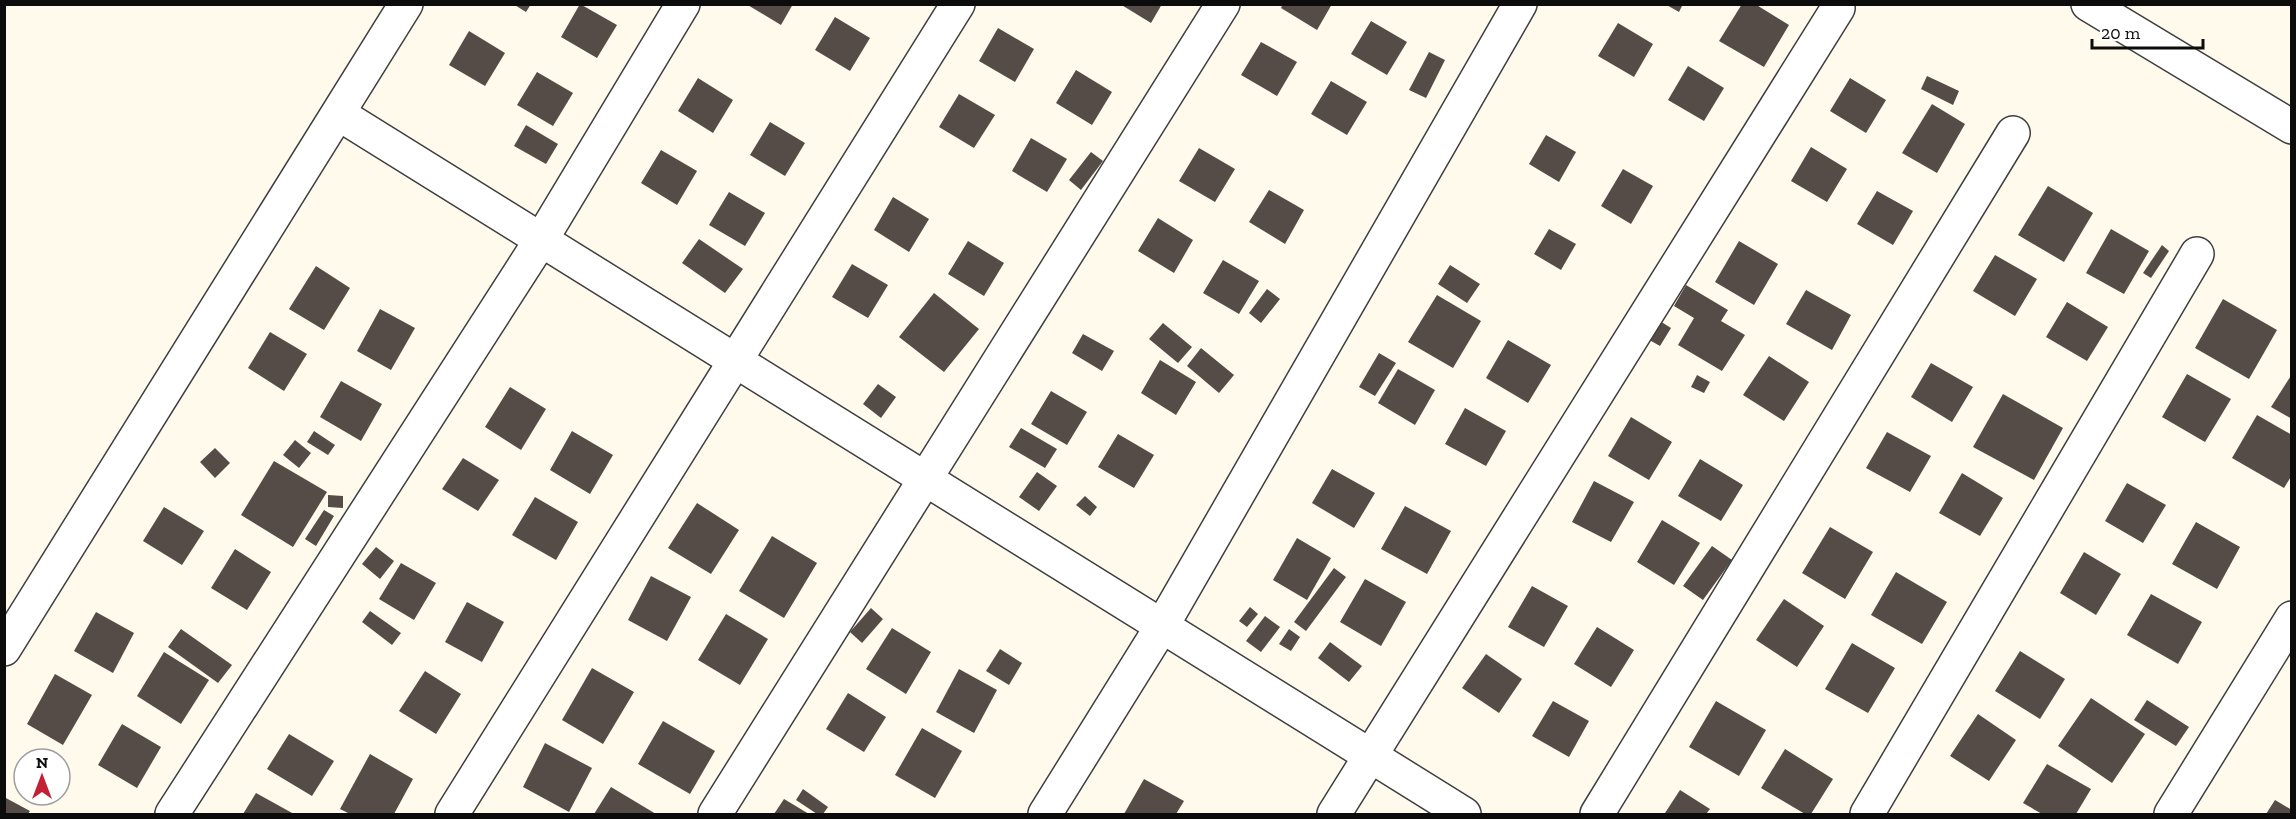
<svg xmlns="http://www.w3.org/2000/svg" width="2296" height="819" font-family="'Zilla Slab',serif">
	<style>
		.building { fill: #554c48 }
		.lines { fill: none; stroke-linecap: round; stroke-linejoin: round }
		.minor-casing { stroke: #3f3f3f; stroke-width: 36 }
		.tertiary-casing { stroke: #3f3f3f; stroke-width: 36 }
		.minor { stroke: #fff; stroke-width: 33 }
		.tertiary { stroke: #fff; stroke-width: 33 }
	</style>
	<rect width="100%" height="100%" fill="#fffaec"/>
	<g class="building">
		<polygon points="513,4 531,4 526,12"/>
		<polygon points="580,4 617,25 597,58 561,37"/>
		<polygon points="746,4 793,4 781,25"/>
		<polygon points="1120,4 1162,4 1151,23"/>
		<polygon points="1283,4 1332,4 1317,30 1281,8"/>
		<polygon points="1665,4 1683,4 1679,12"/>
		<polygon points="1742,4 1755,4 1789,25 1764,67 1719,41"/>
		<polygon points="835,17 870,38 850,71 815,50"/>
		<polygon points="1371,21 1407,42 1387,75 1351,54"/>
		<polygon points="1618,23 1653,44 1634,77 1598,56"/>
		<polygon points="998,28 1034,49 1015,82 979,61"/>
		<polygon points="469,31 505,53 485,86 449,65"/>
		<polygon points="1261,42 1297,62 1277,96 1241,75"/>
		<polygon points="1429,52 1445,60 1426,98 1409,90"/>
		<polygon points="1688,66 1724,88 1704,121 1668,100"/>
		<polygon points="1076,70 1112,92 1092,125 1056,103"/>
		<polygon points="537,72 573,93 553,126 517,105"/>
		<polygon points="1927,76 1959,91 1953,105 1921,89"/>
		<polygon points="698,78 733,100 713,133 678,111"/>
		<polygon points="1850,78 1886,100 1866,133 1830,111"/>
		<polygon points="1331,81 1367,102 1347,135 1311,114"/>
		<polygon points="959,94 995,115 974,148 939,127"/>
		<polygon points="1932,104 1965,124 1937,173 1902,153"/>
		<polygon points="770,122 805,143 785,176 750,155"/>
		<polygon points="526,125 558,144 546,164 514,146"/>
		<polygon points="1546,135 1576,152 1559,182 1529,164"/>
		<polygon points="1031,138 1067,159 1047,192 1012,171"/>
		<polygon points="1811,147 1847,169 1827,202 1791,181"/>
		<polygon points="1199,148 1235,169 1215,202 1179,181"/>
		<polygon points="661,150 697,171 677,205 641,183"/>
		<polygon points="1091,152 1103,161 1081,190 1069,180"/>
		<polygon points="1623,169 1653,186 1631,224 1601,206"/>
		<polygon points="2048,186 2093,213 2064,262 2018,235"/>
		<polygon points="1269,190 1304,210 1285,244 1249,222"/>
		<polygon points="1877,191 1913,211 1893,245 1857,224"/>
		<polygon points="729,192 765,213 745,246 709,225"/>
		<polygon points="893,197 929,219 909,252 874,230"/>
		<polygon points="1158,218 1193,240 1174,273 1138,251"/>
		<polygon points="1549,229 1576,244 1561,270 1534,254"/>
		<polygon points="2111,229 2149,251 2124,294 2086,273"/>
		<polygon points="699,239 743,269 725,293 682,263"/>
		<polygon points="968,241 1004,263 984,296 948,274"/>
		<polygon points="1739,241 1778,264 1754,305 1715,282"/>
		<polygon points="2162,245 2169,251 2151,278 2143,273"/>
		<polygon points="1995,255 2037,279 2015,316 1973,291"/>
		<polygon points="1223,260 1259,281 1239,314 1203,293"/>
		<polygon points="852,264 888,285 868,318 832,297"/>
		<polygon points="1450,265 1480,284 1467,303 1438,284"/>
		<polygon points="316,266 350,288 324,330 289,309"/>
		<polygon points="1686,285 1728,310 1721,321 1745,335 1722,371 1678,345 1694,318 1674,306"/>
		<polygon points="1267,289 1280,299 1261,323 1249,313"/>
		<polygon points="1806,290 1851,315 1832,350 1786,324"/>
		<polygon points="934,293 979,329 944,372 899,337"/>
		<polygon points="1437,295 1481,321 1453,368 1408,342"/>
		<polygon points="2223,299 2277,330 2249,379 2195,348"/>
		<polygon points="2067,302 2108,327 2087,361 2046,337"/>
		<polygon points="380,309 415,328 391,370 357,351"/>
		<polygon points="1655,318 1671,328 1660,346 1644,337"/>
		<polygon points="1163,323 1192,347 1178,363 1149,339"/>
		<polygon points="270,332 307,354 284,391 248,368"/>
		<polygon points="1083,334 1114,351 1102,371 1072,353"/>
		<polygon points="1508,340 1551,365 1528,403 1486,378"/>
		<polygon points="1201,348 1234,375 1219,393 1187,366"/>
		<polygon points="1379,353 1396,363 1375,396 1359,387"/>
		<polygon points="1769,356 1809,382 1784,421 1743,395"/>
		<polygon points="1160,360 1196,382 1176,415 1141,393"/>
		<polygon points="1931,363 1973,387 1952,422 1911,397"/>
		<polygon points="1398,369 1435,390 1415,425 1378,403"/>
		<polygon points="2187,374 2231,399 2205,442 2162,417"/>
		<polygon points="2292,374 2292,419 2271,407"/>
		<polygon points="1697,375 1710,382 1704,393 1691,387"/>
		<polygon points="341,381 382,404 361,441 320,417"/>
		<polygon points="878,384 896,397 881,418 863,404"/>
		<polygon points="510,387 546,409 521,450 485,427"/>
		<polygon points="1051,391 1087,412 1067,445 1031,424"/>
		<polygon points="2003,394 2063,428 2034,480 1973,447"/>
		<polygon points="1465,408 1506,431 1486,466 1445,444"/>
		<polygon points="2257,415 2292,435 2292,475 2284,488 2232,458"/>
		<polygon points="1631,417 1672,442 1649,480 1608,456"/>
		<polygon points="1021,428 1057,449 1045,468 1009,447"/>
		<polygon points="314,431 335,445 328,455 307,442"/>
		<polygon points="572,431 613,455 590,494 550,470"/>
		<polygon points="1887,432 1931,456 1910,492 1866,468"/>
		<polygon points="1118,434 1154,455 1134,488 1098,467"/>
		<polygon points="295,440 311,453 299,468 283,455"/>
		<polygon points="215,448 230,463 215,478 200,462"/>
		<polygon points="463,458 499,480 478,511 442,489"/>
		<polygon points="1700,459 1743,485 1721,521 1678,496"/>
		<polygon points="274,461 327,492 293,547 241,515"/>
		<polygon points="1332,469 1375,493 1354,528 1312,503"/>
		<polygon points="1037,472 1057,486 1039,511 1019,497"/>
		<polygon points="1962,473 2003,498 1980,536 1939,513"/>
		<polygon points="1594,481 1634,502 1611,542 1572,522"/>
		<polygon points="2127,483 2166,505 2143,543 2105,521"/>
		<polygon points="328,495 343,496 343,508 328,507"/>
		<polygon points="1085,496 1097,507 1090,516 1076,505"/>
		<polygon points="535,497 578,522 556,560 512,535"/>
		<polygon points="697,503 739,530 711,574 668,548"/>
		<polygon points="1405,506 1451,531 1427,574 1381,549"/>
		<polygon points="164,507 204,531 182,565 143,541"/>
		<polygon points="324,510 334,516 316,546 305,539"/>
		<polygon points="1662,520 1700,543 1674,585 1637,562"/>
		<polygon points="2196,522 2240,547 2217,589 2172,564"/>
		<polygon points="1830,527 1873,552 1845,599 1802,573"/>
		<polygon points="772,536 817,563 784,618 739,591"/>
		<polygon points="1297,538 1331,558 1307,600 1273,580"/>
		<polygon points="1712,546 1732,560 1703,600 1683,586"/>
		<polygon points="376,547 394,561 380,579 362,564"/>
		<polygon points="235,549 271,572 247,610 211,588"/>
		<polygon points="2084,552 2121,574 2096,615 2060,593"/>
		<polygon points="401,563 436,583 414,620 379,599"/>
		<polygon points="1334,568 1346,577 1306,631 1294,622"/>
		<polygon points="1896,572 1947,602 1922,644 1871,615"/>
		<polygon points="651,576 691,597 667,641 628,620"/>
		<polygon points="1365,579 1406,602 1381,646 1340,622"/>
		<polygon points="1532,586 1568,606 1544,647 1508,627"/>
		<polygon points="2151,594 2202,622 2178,664 2127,635"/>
		<polygon points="1784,599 1824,626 1797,667 1756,640"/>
		<polygon points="467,602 504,622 482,662 445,642"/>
		<polygon points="1250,607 1258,614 1247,627 1239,621"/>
		<polygon points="871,608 883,619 862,643 850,632"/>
		<polygon points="370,611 401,633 392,645 362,622"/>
		<polygon points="96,612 134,633 113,673 74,651"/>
		<polygon points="726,614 768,639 740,685 698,660"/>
		<polygon points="1265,616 1280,627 1261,652 1246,641"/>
		<polygon points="1597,627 1634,650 1611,687 1574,664"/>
		<polygon points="892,628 931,652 906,694 866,669"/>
		<polygon points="181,629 232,665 218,683 168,647"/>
		<polygon points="1289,629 1300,637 1291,651 1279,644"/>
		<polygon points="1330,642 1362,666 1349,682 1318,658"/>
		<polygon points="1852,643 1895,668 1868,713 1825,689"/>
		<polygon points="1000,649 1022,663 1009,685 986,671"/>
		<polygon points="2020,651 2065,679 2040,719 1995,691"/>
		<polygon points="164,652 209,680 181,724 137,696"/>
		<polygon points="1486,654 1522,679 1499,713 1462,688"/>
		<polygon points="592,668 634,692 603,744 562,720"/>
		<polygon points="959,669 997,690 974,733 936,712"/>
		<polygon points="425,671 461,694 436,734 399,711"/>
		<polygon points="55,674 92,695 63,745 27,724"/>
		<polygon points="848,693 886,717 864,752 826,729"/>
		<polygon points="2091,698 2145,734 2112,783 2058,746"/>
		<polygon points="2147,700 2189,727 2176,746 2134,720"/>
		<polygon points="1553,701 1589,721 1569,757 1532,736"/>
		<polygon points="1716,701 1766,730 1739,776 1689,747"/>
		<polygon points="1978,714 2016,740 1989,781 1950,756"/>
		<polygon points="663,721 715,751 690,794 638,764"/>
		<polygon points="122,724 161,747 137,788 98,765"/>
		<polygon points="922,728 962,751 935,798 895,775"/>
		<polygon points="289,734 334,761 312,796 267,769"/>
		<polygon points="545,743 592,768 569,812 523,787"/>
		<polygon points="1785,749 1833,779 1811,814 1805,814 1761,788"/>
		<polygon points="370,754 413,779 394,814 350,814 340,809"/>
		<polygon points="2047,764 2091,789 2076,814 2042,814 2023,803"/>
		<polygon points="1144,779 1184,801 1176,814 1124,814"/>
		<polygon points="611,787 656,814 594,814"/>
		<polygon points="803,789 828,807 823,814 817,814 796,800"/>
		<polygon points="1680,790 1710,809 1706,814 1665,813"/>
		<polygon points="256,793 294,814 243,814"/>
		<polygon points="4,797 30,811 28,814 4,814"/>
		<polygon points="784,799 809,814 774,814"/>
		<polygon points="2275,800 2292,810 2292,814 2266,814"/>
	</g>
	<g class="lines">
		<g class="minor-casing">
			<g id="minor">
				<polyline points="339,114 1464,814"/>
				<polyline points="4,649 406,4"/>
				<polyline points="172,814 541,240 683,4"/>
				<polyline points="452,814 958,4"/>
				<polyline points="715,814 1223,4"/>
				<polyline points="1045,814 1162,626 1520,4"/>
				<polyline points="1334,814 1838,8"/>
				<polyline points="1597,814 2013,133"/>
				<polyline points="1867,814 2197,254"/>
				<polyline points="2171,814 2292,618"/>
			</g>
		</g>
		<g class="tertiary-casing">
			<polyline id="tertiary" points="2088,4 2292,127"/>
		</g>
		<use href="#minor" class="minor"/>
		<use href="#tertiary" class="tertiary"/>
	</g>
	<rect width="2296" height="819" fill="none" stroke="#0c0c0c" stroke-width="12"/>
	<g transform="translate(42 777)"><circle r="28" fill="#ffffff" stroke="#9e9e9e" stroke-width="1.5"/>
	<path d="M0-4.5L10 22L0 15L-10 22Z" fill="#c12035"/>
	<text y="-9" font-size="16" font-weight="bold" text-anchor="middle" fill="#0c0c0c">N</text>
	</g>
	<path d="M2092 39v9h111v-9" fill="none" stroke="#0c0c0c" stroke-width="3"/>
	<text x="2101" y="39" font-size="18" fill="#0c0c0c" stroke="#ffffff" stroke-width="4.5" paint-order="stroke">20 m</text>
</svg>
